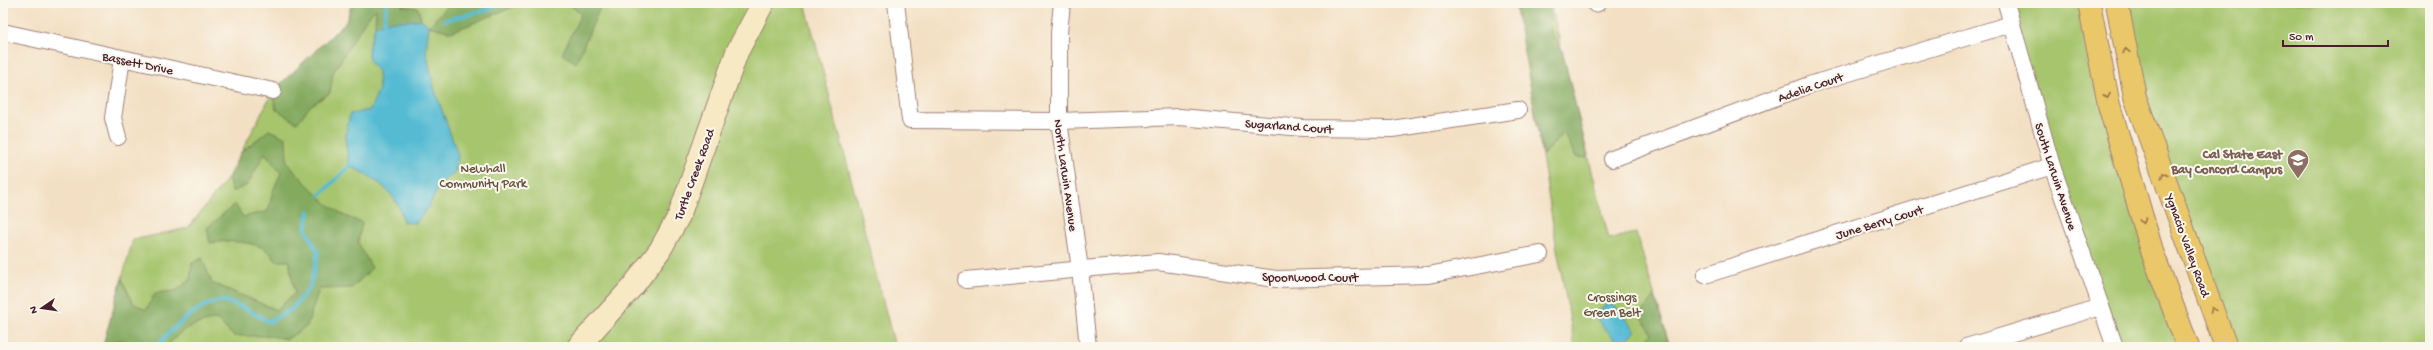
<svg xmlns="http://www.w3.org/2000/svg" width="2433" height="350" font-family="'Gochi Hand',sans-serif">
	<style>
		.green { fill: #a6c56d; stroke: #78724c }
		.forest { fill: #84aa60; stroke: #676446 }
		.water { fill: #55bbd3; stroke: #506d7f }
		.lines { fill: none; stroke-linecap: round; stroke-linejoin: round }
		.stream { stroke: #55bbd3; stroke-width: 4 }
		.street-casing { stroke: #9e8078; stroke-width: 18 }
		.secondary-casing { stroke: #9e8078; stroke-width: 24 }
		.highway-casing { stroke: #9e8078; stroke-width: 24 }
		.street { stroke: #fff; stroke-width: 16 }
		.secondary { stroke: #f7e9c3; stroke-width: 22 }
		.highway { stroke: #eac769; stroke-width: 22 }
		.oneway { stroke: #9a734a }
		.labels { text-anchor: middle; stroke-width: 4; stroke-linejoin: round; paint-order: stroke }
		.street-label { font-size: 13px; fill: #4a1f2b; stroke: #fbf7ec }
		.education-label { font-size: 13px; font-weight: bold; fill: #785e54; stroke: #fbf7ec; text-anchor: end }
		.park-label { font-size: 13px; fill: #66513f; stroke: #fbf7ec }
	</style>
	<rect width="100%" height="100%" fill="#fbf7ec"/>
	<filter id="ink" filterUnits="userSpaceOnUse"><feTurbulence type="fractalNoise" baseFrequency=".025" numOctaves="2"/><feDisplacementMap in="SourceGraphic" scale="8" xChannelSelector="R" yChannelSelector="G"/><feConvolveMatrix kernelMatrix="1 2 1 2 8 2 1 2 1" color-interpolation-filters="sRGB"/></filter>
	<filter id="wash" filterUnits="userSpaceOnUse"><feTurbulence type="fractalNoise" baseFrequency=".012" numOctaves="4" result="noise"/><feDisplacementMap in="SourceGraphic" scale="16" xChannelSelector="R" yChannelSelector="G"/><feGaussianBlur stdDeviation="0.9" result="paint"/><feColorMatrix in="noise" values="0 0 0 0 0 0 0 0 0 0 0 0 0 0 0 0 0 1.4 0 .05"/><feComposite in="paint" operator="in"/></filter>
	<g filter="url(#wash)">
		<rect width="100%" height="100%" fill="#f3e0c4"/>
		<g class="green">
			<polygon points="352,3 805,3 895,347 72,347 103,345 133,240 188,228 228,178 273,91 346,22"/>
			<polygon points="1517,3 1550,3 1609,239 1636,233 1670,347 1575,347 1557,249"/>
			<polygon points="2006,3 2089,3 2188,347 2115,347"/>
			<polygon points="2117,3 2430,3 2430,347 2232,347 2196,262"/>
		</g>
		<g class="forest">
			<path d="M352,3H402V6L418,8L421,19C406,23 389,19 375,26L376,9L366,19L333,73L330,93L310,106L297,123L276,109L273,91L346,22Z"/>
			<polygon points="523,3 451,32 429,26 450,4"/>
			<polygon points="568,3 602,3 576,63 562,54 581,14"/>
			<polygon points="1515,3 1549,3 1551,33 1562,50 1588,158 1576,157 1564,133 1543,155"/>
			<path d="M269,130L286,138L287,163C308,184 332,216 362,222L358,243L372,268L352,288L319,289L307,326L287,339L271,336H233L217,319C194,324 181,328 167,347H133L135,345L120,340L103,345L122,279L133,303L146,310L155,293L175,291L190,280L192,263L202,258L212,283L277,310L295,293L289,261H276C273,258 271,253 268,251C255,241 225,240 210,243L207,228L235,204L243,217L268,211L273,191L281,173L265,153L247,185L232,192L228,178L241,152Z"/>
			<polygon points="1655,296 1670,347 1639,347 1652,334 1640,314"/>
		</g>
		<g class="water">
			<path d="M421,19L429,26L426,50L434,88L458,155L455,173L441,183L429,206L416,223L403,222C400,194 373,176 349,166L345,138L350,114L370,110L379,89L378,71C361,56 370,45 375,26C389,18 406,23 421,19Z"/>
			<polygon points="1610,301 1636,331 1620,345 1594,316"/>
		</g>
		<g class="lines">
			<g class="stream">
				<polyline points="445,20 488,10 504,3"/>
				<polyline points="385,26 384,21 387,3"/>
				<polyline points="320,195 352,164"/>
				<path d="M157,347C170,330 199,303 221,301C234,300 258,316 269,322L292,309L310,287L318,253L306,229L309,211"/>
			</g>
		</g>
	</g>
	<g filter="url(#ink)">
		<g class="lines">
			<g class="street-casing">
				<g id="street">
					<polyline points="896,3 910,120 1059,121 1180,117 1303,128 1392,129 1518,110"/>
					<polyline points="1062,3 1059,33 1059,121 1080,269 1088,347"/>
					<polyline points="2006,3 2052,166 2115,347"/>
					<polyline points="1595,4 1598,3"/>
					<polyline points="3,32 273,91"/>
					<polyline points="118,137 113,118 122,59"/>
					<polyline points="1612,159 1809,85 2011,24"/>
					<polyline points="1705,275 2052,166"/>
					<polyline points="966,280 1158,262 1276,279 1428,275 1540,254"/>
					<polyline points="1966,347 2100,307"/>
				</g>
			</g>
			<g class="secondary-casing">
				<polyline id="secondary" points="578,347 633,286 660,250 679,216 737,52 763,3"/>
			</g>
			<g class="highway-casing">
				<g id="highway">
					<polyline points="2089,3 2109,105 2153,254 2188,347"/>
					<polyline points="2117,3 2135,97 2226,347"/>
				</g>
			</g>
			<use href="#street" class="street"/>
			<use href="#secondary" class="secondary"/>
			<use href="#highway" class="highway"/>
		</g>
		<defs><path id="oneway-chevron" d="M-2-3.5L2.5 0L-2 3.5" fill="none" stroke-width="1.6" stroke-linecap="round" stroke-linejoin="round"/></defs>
		<g class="oneway">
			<use href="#oneway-chevron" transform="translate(2126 51) rotate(-101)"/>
			<use href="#oneway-chevron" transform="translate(2107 96) rotate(79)"/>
			<use href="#oneway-chevron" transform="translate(2164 175) rotate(-110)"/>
			<use href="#oneway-chevron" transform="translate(2143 221) rotate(74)"/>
			<use href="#oneway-chevron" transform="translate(2213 310) rotate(-110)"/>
		</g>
	</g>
	<defs>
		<g id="school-pin" transform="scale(1.15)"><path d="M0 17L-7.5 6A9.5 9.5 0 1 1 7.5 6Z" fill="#8d6e63" stroke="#fbf7ec"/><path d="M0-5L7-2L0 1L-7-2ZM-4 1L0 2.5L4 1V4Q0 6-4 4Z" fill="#fff"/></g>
	</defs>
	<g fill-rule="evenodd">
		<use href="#school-pin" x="2298" y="160"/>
	</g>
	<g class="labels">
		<g class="street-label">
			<text transform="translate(138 62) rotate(12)" y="5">Bassett Drive</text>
			<text transform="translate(1810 86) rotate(-19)" y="5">Adelia Court</text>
			<text transform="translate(1289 125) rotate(4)" y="5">Sugarland Court</text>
			<text transform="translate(693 174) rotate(-70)" y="5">Turtle Creek Road</text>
			<text transform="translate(1067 175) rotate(82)" y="5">North Larwin Avenue</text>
			<text transform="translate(2057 176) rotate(72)" y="5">South Larwin Avenue</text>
			<text transform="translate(1879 221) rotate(-17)" y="5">June Berry Court</text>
			<text transform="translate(2189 245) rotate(70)" y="5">Ygnacio Valley Road</text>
			<text x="1310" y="281">Spoonwood Court</text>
		</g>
		<g class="education-label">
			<text x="2282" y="158">Cal State East<tspan x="2282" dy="15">Bay Concord Campus</tspan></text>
		</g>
		<g class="park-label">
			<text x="483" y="172">Newhall<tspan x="483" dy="15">Community Park</tspan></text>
			<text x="1612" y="301">Crossings<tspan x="1612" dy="15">Green Belt</tspan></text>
		</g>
	</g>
	<rect width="2433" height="350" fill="none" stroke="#fbf7ec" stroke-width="16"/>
	<g transform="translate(42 308) rotate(257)" stroke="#fbf7ec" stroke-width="3" paint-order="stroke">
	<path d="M0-3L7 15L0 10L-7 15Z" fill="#4a1f2b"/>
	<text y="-6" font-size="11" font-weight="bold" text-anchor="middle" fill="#4a1f2b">N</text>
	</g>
	<path d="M2283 40v6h105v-6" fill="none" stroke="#4a1f2b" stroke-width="2"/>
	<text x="2289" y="40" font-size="12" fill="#4a1f2b" stroke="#fbf7ec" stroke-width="3" paint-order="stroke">50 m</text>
</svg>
